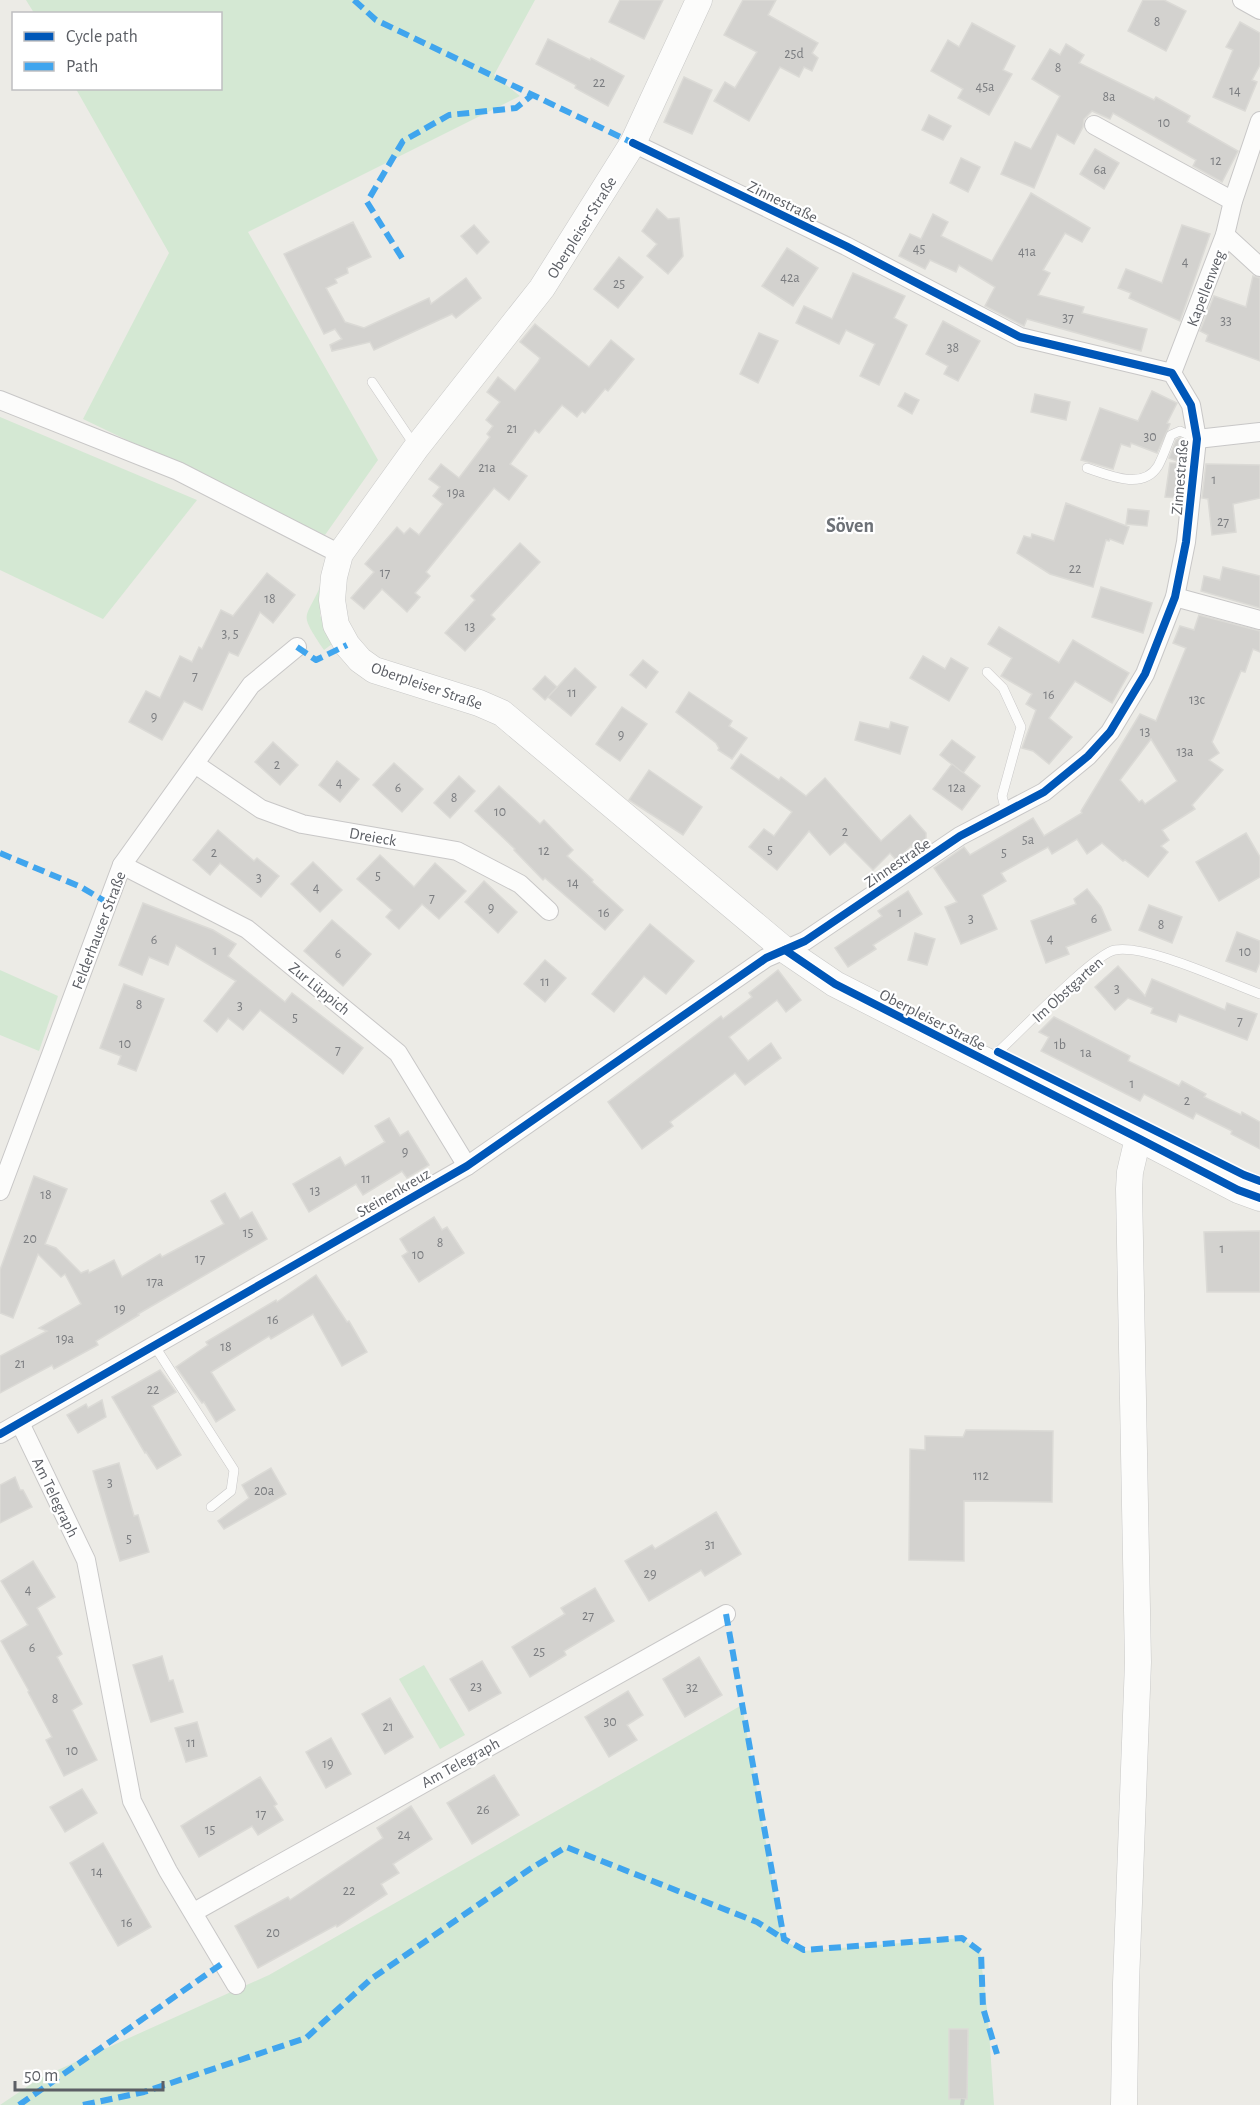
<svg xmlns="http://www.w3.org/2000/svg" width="1260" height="2105" font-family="'Alegreya Sans',sans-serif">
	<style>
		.green { fill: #d4e8d3 }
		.building { fill: #d3d2cf; stroke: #dbdad6; stroke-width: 1.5; fill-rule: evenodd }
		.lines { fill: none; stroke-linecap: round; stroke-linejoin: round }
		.lane-casing { stroke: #c8c7c7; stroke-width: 10 }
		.street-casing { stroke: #c8c7c7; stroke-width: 20 }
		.secondary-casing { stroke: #c9c9c8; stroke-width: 27 }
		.path { stroke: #c9cdcb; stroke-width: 4; stroke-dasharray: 6 3; stroke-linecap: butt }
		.lane { stroke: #fcfcfb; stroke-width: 9 }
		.street { stroke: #fcfcfb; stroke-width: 18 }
		.secondary { stroke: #fcfcfb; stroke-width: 26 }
		.quiet { stroke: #40a5ee; stroke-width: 6; stroke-dasharray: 12 6; stroke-linecap: butt }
		.cycleway-casing { stroke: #fff; stroke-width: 11 }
		.cycleway { stroke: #0057b8; stroke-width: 8 }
		.labels { text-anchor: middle; stroke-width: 4.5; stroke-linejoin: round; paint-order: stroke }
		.number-label { font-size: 14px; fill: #7b7d80 }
		.street-label { font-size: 16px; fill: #5c5f65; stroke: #fff }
		.quarter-label { font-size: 20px; font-weight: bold; fill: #6d7177; stroke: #fff }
	</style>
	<rect width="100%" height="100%" fill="#ecebe6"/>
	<g class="green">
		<polygon points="26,0 535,0 494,75 520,96 248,232 378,460 325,535 83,419 169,253 76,89 220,88 220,14 34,13"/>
		<polygon points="0,417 197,500 103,619 0,570"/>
		<path d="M322,582L320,615L332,644L324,650C297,609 306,622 322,582Z"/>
		<polygon points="0,970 58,996 39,1051 0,1035"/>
		<polygon points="424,1665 465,1735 440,1749 399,1679"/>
		<polygon points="742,1705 783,1940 804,1951 962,1938 980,1952 988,2017 994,2105 0,2105 40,2078 269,1975"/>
	</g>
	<g class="building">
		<polygon points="620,0 663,0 644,39 609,22"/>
		<polygon points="743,0 776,0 768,15 818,43 812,53 818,58 812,71 804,67 799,77 780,67 749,121 714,101 725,82 735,88 757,52 724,35"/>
		<polygon points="1143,0 1164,0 1186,11 1166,51 1128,31"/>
		<polygon points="1240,22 1260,33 1260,65 1252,80 1257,82 1245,111 1213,97 1233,50 1226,47"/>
		<polygon points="972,23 1015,46 1003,70 1012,74 989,115 958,98 963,89 931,71 948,40 959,47"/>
		<polygon points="548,39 590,60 591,58 624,76 608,106 575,88 576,85 536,64"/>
		<polygon points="1066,44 1084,55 1079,63 1154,100 1156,97 1190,116 1187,122 1238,151 1222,182 1193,166 1196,160 1113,113 1110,119 1092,111 1084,119 1083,127 1074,144 1057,134 1034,188 1001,174 1015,142 1031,149 1060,96 1032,79 1050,49 1060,55"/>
		<polygon points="684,77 712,90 692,134 664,122"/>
		<polygon points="929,115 951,126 943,140 922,130"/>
		<polygon points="1095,149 1119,163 1104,189 1080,174"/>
		<polygon points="961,158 980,167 968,192 950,183"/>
		<polygon points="1031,193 1090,228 1082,242 1065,233 1043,270 1050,273 1038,295 1084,307 1082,313 1147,329 1141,351 1027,319 1024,326 985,306 995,287 959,265 956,272 930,260 925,269 899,256 910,234 921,239 933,214 948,222 941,236 992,261"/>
		<polygon points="657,209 668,219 679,218 683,256 668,274 647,256 657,244 642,231"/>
		<polygon points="353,222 371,257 347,268 348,273 335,279 337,283 326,288 345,322 364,328 429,298 431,304 466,278 481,298 456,318 452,314 374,350 370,342 332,351 330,345 342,339 335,329 324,334 284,254"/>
		<polygon points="474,225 489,242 477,254 461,236"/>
		<polygon points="1182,225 1210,234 1180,321 1129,298 1131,293 1118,288 1126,269 1162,283"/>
		<polygon points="787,248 818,268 793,306 762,286"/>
		<polygon points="619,257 643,277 618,308 594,289"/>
		<polygon points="853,273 905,296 894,318 907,325 879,385 860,376 875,344 846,330 839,344 796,323 804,306 832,319"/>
		<polygon points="1253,276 1260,278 1260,361 1206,341 1208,335 1200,331 1214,296 1246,307"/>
		<polygon points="943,321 980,341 958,381 944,374 948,366 926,354"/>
		<polygon points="535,324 589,367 611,340 634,359 608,391 605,389 585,413 582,411 577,417 562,405 539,433 535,430 510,464 527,476 509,500 494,488 426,572 430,576 415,593 420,597 407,612 382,589 364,609 351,598 374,572 365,564 397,527 404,534 410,528 419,535 443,504 433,496 440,487 429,479 441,464 459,478 490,437 487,434 493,426 486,420 500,402 487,392 498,377 515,391 538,362 540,358 520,342"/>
		<polygon points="759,333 778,341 758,383 740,374"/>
		<polygon points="1152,391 1177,403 1167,423 1170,424 1168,429 1157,453 1131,443 1130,447 1121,444 1113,469 1081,460 1100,408 1138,421"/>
		<polygon points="905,393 919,400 912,414 898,406"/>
		<polygon points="1035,394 1070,402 1066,420 1031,412"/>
		<polygon points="1180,438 1185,441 1182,463 1169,458 1176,440"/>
		<polygon points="1170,463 1183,463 1179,498 1165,497"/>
		<polygon points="1206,464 1260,465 1260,498 1233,504 1236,532 1212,535 1208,499 1202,498"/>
		<polygon points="1066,503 1129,527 1123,544 1110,539 1109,541 1106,540 1093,587 1050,574 1017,553 1024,536 1031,538 1032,534 1054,541"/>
		<polygon points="1128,509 1149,511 1147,526 1126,524"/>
		<polygon points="520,543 540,562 491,615 495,619 465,651 445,633 475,600 471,596"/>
		<polygon points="1223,567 1260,576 1260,608 1201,591 1204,576 1220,580"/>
		<polygon points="267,573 295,595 273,623 260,612 238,656 229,652 202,710 184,701 162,740 129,722 146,691 160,698 180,656 192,662 199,647 202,649 221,610 233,616"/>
		<polygon points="1101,587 1152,603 1143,633 1092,617"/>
		<path d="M1199,615L1260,631V652L1253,649L1245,672L1241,671L1212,742L1219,753L1209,760L1223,770L1192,805L1195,809L1162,830L1169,840L1161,846L1168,852L1148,877L1125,860L1123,861L1102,843L1087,854L1077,839L1052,854L1048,847L1001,873L1006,881L982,895L997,929L961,944L945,907L957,902L934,868L964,847L970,855L1033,818L1044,836L1082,813L1081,811L1140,714L1156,721L1186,648L1173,643L1180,626L1194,630ZM1151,739L1177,781L1145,804L1142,800L1139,802L1120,780Z"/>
		<polygon points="999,627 1059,663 1073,640 1129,673 1112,703 1075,681 1049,718 1072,737 1049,764 1033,751 1022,748 1036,710 1026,704 1032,694 1001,676 1012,658 988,644"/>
		<polygon points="923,656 945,669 951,658 968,668 949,701 910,678"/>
		<polygon points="643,660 658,672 646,688 630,675"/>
		<polygon points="575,668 596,687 571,716 548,697"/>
		<polygon points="545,676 557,687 545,700 533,689"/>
		<polygon points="689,692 732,721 729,726 747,738 732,759 718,750 719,748 716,743 676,712"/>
		<polygon points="622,707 647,724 620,761 596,744"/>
		<polygon points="860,722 889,729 891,722 908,727 900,754 855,740"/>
		<polygon points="952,740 975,757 963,773 940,755"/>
		<polygon points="273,742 298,765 280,785 255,762"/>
		<polygon points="741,754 779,780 781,777 806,796 825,778 881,841 910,815 926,833 926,840 914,850 911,846 896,860 890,853 873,870 845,842 830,855 809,831 777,870 749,847 764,829 774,836 792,812 731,768"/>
		<polygon points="337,761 359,779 340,802 319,785"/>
		<polygon points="394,763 423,789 402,812 373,785"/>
		<polygon points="952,764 980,786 962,810 933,789"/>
		<polygon points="649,770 702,807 683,835 629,800"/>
		<polygon points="459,776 475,791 450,818 434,803"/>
		<polygon points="499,786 540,824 544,820 573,850 567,856 593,880 592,882 623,910 605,930 545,878 543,880 514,850 515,849 475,811"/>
		<polygon points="218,830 254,861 257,858 279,876 261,897 220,863 210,875 193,860"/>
		<polygon points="1246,833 1260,857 1260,877 1219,901 1196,862"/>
		<polygon points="380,855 414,887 435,863 466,891 439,919 422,904 399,929 386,917 392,910 357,879"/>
		<polygon points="313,862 342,890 320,912 291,884"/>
		<polygon points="484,881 517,912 498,933 465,902"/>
		<polygon points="1087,889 1101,907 1111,930 1066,947 1069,954 1046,963 1031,921 1076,904 1074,899"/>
		<polygon points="908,891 922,914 873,945 876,949 848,967 835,948 882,916 878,911"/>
		<polygon points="143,903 213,930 236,944 228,956 285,1002 292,993 363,1048 343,1074 260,1010 243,1030 228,1018 217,1032 204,1021 236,981 176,945 168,965 149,957 142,975 119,965"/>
		<polygon points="1149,905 1182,917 1172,943 1139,930"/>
		<polygon points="332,920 371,954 343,986 304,951"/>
		<polygon points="650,924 694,961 666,994 644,976 614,1012 592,994"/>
		<polygon points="1237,932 1260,941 1260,962 1256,972 1226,961"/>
		<polygon points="915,933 935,939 927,965 908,960"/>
		<polygon points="545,960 566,978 545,1002 524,984"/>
		<polygon points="1118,966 1145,996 1152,979 1225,1010 1227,1003 1257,1014 1247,1040 1179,1014 1176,1022 1151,1013 1153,1008 1128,998 1115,1010 1095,987"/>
		<polygon points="778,970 801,1000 786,1012 777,1000 729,1037 748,1061 771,1043 781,1058 745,1085 735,1073 670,1122 673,1126 642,1149 608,1102 721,1016 723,1019 752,997 749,993"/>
		<polygon points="124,984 164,999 136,1071 118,1064 121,1056 100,1048"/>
		<polygon points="1054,1017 1130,1056 1128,1061 1179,1086 1182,1081 1206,1094 1204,1097 1241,1115 1242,1112 1260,1122 1260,1149 1231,1134 1232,1131 1196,1113 1193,1119 1144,1094 1140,1101 1041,1051 1049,1037 1039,1032"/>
		<polygon points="389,1118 400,1136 408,1131 429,1165 407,1178 402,1171 363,1195 356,1184 309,1212 293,1184 340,1157 345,1166 385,1142 375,1126"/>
		<polygon points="34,1176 67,1189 45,1244 56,1248 81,1273 88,1270 89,1273 114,1260 122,1277 160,1254 162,1257 224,1224 211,1201 225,1193 240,1219 252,1212 267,1239 138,1314 139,1315 96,1341 98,1345 54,1369 52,1365 0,1393 0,1356 47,1331 39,1328 81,1304 65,1274 61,1277 38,1254 13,1318 0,1313 0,1270"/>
		<polygon points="434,1217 442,1230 447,1227 464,1253 419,1282 402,1256 408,1252 400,1239"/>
		<polygon points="1260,1231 1260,1292 1207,1292 1204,1232"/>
		<polygon points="316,1275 347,1322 349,1321 367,1352 342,1366 313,1314 271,1339 269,1336 211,1372 235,1410 216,1422 204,1402 202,1403 176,1367 208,1345 206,1342 276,1300 277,1302"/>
		<polygon points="160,1370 176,1392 152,1406 181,1455 157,1469 146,1452 145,1453 112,1397"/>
		<polygon points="102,1400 106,1417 78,1433 67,1415 86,1404 88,1408"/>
		<polygon points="966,1430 1053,1431 1052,1502 964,1501 964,1561 909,1560 910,1449 925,1450 925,1436 963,1437"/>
		<polygon points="119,1463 134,1516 138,1515 149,1552 120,1561 93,1471"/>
		<polygon points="271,1468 286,1494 224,1529 218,1521 249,1498 242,1485"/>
		<polygon points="15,1477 20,1490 23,1490 32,1507 0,1523 0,1485"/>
		<polygon points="716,1512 741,1554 705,1576 701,1570 649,1601 625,1561 652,1545 655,1549"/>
		<polygon points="33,1561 55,1597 37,1608 62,1654 57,1657 82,1704 72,1710 97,1760 64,1776 46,1740 52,1737 28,1692 29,1691 1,1641 28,1625 1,1581"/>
		<polygon points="595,1588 614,1621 564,1651 566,1655 530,1677 512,1647 565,1614 561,1608"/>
		<polygon points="162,1656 169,1681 173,1680 183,1712 151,1722 133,1665"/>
		<polygon points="699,1657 722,1695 685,1717 663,1679"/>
		<polygon points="482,1661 501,1693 469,1711 450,1679"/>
		<polygon points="628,1691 643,1715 627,1725 637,1740 609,1757 585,1717"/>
		<polygon points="390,1698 413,1737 385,1754 362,1714"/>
		<polygon points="197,1722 207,1756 186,1762 175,1728"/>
		<polygon points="331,1738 351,1774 326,1788 306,1752"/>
		<polygon points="494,1775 519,1815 472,1844 447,1803"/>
		<polygon points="260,1777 277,1804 274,1806 283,1820 258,1835 252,1826 199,1857 181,1826"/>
		<polygon points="82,1789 97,1813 65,1832 50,1807"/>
		<polygon points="411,1806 432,1839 393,1864 399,1873 381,1884 387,1894 337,1927 336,1925 258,1968 235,1926 288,1897 290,1900 383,1838 377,1828"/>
		<polygon points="103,1843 151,1927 118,1946 70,1863"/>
		<polygon points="949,2029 968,2029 967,2099 949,2099"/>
	</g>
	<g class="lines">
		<g class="lane-casing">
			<g id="lane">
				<polyline points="372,382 415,446"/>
				<path d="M1087,468C1108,475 1143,491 1158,466C1163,457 1167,445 1171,435L1180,431L1197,439"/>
				<polyline points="987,672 1003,688 1021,727 1002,796 1006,811"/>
				<path d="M993,1062L998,1052C1018,1034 1095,953 1115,950C1147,944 1227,982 1260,994"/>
				<polyline points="154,1345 234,1470 231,1491 211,1507"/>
			</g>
		</g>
		<g class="street-casing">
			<g id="street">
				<polyline points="1242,0 1260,10"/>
				<polyline points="1094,125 1233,201"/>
				<polyline points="1225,235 1260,267"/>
				<polyline points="1172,373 1225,235 1233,201 1260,121"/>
				<polyline points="0,400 178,471 340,554"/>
				<polyline points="1197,439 1260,432"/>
				<polyline points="1175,597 1260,620"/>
				<polyline points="195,764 261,809 302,824 457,851 520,884 549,911"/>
				<polyline points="122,865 247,929 398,1053 467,1166"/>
				<polyline points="0,1191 122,865 251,685 297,647"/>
				<polyline points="20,1423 86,1560 132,1801 168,1871 236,1985"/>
				<polyline points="0,1434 467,1166 766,958 805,941 960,836 1044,792 1088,756 1110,732 1145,674 1175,597 1186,542 1197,439 1191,405 1172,373 1020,337 846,246 633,143"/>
				<polyline points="194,1912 726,1614"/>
			</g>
		</g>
		<g class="secondary-casing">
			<g id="secondary">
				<polyline points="699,0 633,143 542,288 416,448 340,554 334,577 332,600 336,625 347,645 360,660 374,670 479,703 502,713 785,950 835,984 1138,1138 1238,1190 1260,1198"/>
				<polyline points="1124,2105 1126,1983 1138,1662 1129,1189 1130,1172 1138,1138"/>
			</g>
		</g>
		<polyline class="path" points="962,2105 963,2099"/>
		<use href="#lane" class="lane"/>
		<use href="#street" class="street"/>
		<use href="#secondary" class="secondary"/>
		<g class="quiet">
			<polyline points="354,0 376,20 633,143"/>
			<polyline points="402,258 367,202 403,141 449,115 516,108 531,96"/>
			<polyline points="297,647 316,660 347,645"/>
			<polyline points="0,853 81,887 108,903"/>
			<polyline points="726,1614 784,1939 804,1950 962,1938 981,1952 983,2008 997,2054"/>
			<polyline points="19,2105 223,1963"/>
			<polyline points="83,2105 144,2092 306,2038 371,1979 530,1869 566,1847 757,1922 784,1939"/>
		</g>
		<g class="cycleway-casing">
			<g id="cycleway">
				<polyline points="785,950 835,984 1138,1138 1238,1190 1260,1198"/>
				<polyline points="998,1052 1244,1175 1260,1181"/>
				<polyline points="0,1434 467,1166 766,958 805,941 960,836 1044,792 1088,756 1110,732 1145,674 1175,597 1186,542 1197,439 1191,405 1172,373 1020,337 846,246 633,143"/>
			</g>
		</g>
		<use href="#cycleway" class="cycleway"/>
	</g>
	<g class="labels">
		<g class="number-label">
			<text x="1157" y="26">8</text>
			<text x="794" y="58">25d</text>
			<text x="1058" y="72">8</text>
			<text x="599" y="87">22</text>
			<text x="985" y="91">45a</text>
			<text x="1235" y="95">14</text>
			<text x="1109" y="101">8a</text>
			<text x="1164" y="127">10</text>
			<text x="1216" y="165">12</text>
			<text x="1100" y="174">6a</text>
			<text x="919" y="253">45</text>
			<text x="1027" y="256">41a</text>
			<text x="1185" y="266">4</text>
			<text x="790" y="282">42a</text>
			<text x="619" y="288">25</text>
			<text x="1068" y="322">37</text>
			<text x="1226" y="325">33</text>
			<text x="953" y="352">38</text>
			<text x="512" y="433">21</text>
			<text x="1150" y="441">30</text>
			<text x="487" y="472">21a</text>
			<text x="1214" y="484">1</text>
			<text x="456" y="497">19a</text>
			<text x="1223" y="526">27</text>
			<text x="1075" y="573">22</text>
			<text x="385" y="577">17</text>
			<text x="270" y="603">18</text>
			<text x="470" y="631">13</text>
			<text x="230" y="638">3, 5</text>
			<text x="195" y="680">7</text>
			<text x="572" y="697">11</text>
			<text x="1049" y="699">16</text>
			<text x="1197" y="704">13c</text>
			<text x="154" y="721">9</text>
			<text x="1145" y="736">13</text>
			<text x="621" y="739">9</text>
			<text x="1185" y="756">13a</text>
			<text x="277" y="769">2</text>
			<text x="339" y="787">4</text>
			<text x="398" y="792">6</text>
			<text x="957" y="792">12a</text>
			<text x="454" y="802">8</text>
			<text x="500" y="816">10</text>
			<text x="845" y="836">2</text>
			<text x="1028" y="844">5a</text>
			<text x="770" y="854">5</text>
			<text x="544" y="855">12</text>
			<text x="214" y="857">2</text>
			<text x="1004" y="857">5</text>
			<text x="378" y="880">5</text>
			<text x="259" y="882">3</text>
			<text x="573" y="887">14</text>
			<text x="316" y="892">4</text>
			<text x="432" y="902">7</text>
			<text x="491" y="912">9</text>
			<text x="604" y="917">16</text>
			<text x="900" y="917">1</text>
			<text x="971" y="923">3</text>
			<text x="1094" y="923">6</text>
			<text x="1161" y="929">8</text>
			<text x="1050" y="943">4</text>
			<text x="154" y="944">6</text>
			<text x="215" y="955">1</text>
			<text x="1245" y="956">10</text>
			<text x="338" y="958">6</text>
			<text x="545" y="986">11</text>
			<text x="1117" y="993">3</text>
			<text x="139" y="1009">8</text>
			<text x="240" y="1010">3</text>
			<text x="295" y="1022">5</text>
			<text x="1240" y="1025">7</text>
			<text x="125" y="1048">10</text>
			<text x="1060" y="1049">1b</text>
			<text x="338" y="1054">7</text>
			<text x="1086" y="1057">1a</text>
			<text x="1132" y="1088">1</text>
			<text x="1187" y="1105">2</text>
			<text x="405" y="1156">9</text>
			<text x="366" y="1183">11</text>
			<text x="315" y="1195">13</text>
			<text x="46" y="1199">18</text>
			<text x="248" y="1237">15</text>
			<text x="30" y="1243">20</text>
			<text x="440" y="1247">8</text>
			<text x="1222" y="1253">1</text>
			<text x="418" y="1259">10</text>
			<text x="200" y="1263">17</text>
			<text x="155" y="1286">17a</text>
			<text x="120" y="1313">19</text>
			<text x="273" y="1324">16</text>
			<text x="65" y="1343">19a</text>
			<text x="226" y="1351">18</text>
			<text x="20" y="1368">21</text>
			<text x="153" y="1394">22</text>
			<text x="981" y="1480">112</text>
			<text x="110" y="1487">3</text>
			<text x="264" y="1495">20a</text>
			<text x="129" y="1543">5</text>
			<text x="710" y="1549">31</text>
			<text x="650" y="1578">29</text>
			<text x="28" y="1594">4</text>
			<text x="588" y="1620">27</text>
			<text x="32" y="1652">6</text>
			<text x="539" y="1656">25</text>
			<text x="476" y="1691">23</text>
			<text x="692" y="1692">32</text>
			<text x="55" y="1703">8</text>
			<text x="610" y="1726">30</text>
			<text x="388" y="1731">21</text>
			<text x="191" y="1747">11</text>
			<text x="72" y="1755">10</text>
			<text x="328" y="1768">19</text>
			<text x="483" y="1814">26</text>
			<text x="261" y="1818">17</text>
			<text x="210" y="1834">15</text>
			<text x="404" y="1839">24</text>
			<text x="97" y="1876">14</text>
			<text x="349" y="1895">22</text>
			<text x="127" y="1927">16</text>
			<text x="273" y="1937">20</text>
		</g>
		<g class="street-label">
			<text transform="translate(783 201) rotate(26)" y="6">Zinnestraße</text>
			<text transform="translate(581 227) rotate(-58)" y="6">Oberpleiser Straße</text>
			<text transform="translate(1205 288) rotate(-69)" y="6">Kapellenweg</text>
			<text transform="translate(1179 477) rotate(-85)" y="6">Zinnestraße</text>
			<text transform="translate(427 685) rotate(19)" y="6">Oberpleiser Straße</text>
			<text transform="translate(373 836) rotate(10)" y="6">Dreieck</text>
			<text transform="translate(897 862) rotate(-34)" y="6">Zinnestraße</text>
			<text transform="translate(98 930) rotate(-69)" y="6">Felderhauser Straße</text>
			<text transform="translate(320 988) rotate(39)" y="6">Zur Lüppich</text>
			<text transform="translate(1067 989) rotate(-42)" y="6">Im Obstgarten</text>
			<text transform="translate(933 1019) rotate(27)" y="6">Oberpleiser Straße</text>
			<text transform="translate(393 1192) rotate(-30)" y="6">Steinenkreuz</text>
			<text transform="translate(56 1497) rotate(64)" y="6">Am Telegraph</text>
			<text transform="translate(460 1762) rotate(-29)" y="6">Am Telegraph</text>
		</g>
		<g class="quarter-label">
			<text x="850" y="532">Söven</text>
		</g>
	</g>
	<rect x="12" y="12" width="210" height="78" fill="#ffffff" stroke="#bebfc1" stroke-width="1.5"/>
	<rect x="24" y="32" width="30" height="9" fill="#0057b8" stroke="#bebfc1" stroke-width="1.5"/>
	<text x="66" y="42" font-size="18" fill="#5c5f65">Cycle path</text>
	<rect x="24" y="62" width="30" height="9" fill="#40a5ee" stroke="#bebfc1" stroke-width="1.5"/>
	<text x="66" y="72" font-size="18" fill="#5c5f65">Path</text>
	<path d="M15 2081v9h148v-9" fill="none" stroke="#5c5f65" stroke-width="3"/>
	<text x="24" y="2081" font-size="18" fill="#5c5f65" stroke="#ffffff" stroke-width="4.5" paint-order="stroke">50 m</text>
</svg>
